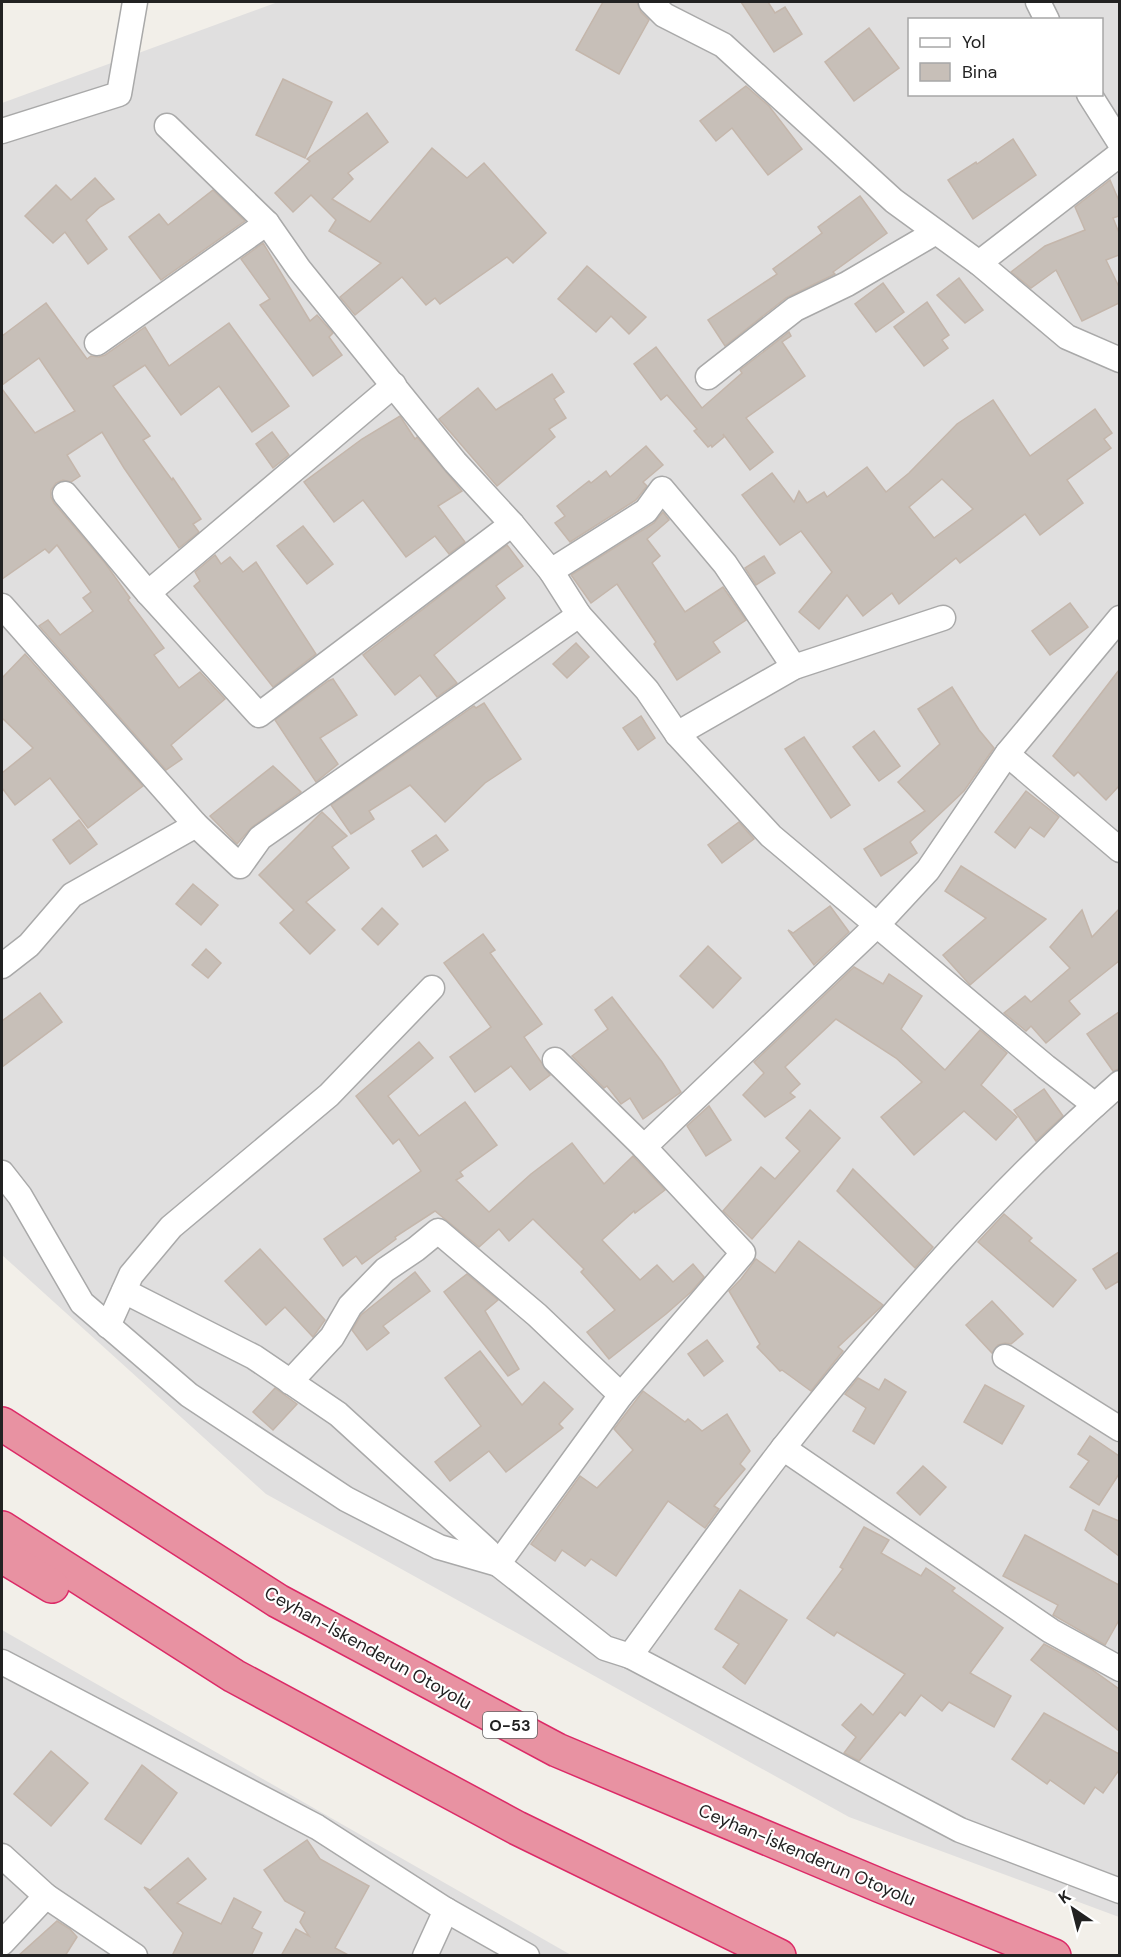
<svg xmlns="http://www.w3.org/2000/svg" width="1121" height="1957" font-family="'DM Sans',sans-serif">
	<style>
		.residential { fill: #e0dfdf; fill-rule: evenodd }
		.building { fill: #c7bfb8; stroke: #c4b6ab; stroke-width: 1.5; fill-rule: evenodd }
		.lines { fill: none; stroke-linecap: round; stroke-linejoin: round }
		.street-casing { stroke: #a9a9a9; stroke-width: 27 }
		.highway-casing { stroke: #dc2a67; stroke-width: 36 }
		.street { stroke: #fff; stroke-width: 24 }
		.highway { stroke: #e892a2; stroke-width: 33 }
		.labels { text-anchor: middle; stroke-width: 4.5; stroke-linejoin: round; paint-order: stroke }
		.shield { fill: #fff; stroke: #646464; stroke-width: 1.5 }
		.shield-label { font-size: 16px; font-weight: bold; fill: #222 }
		.street-label { font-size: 18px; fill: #222; stroke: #fff }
	</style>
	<rect width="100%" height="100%" fill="#f2efe9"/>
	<g class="residential">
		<path d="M278,2H1119V1917L849,1817L266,1494L2,1255V103ZM910,20H1102V94H910Z"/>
		<polygon points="2,1630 571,1955 2,1955"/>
	</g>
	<g class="building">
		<polygon points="603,2 637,2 641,12 649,20 619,74 576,50"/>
		<polygon points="741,2 768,2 775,13 785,7 802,34 774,52"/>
		<polygon points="869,28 899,68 854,101 825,62"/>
		<polygon points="283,79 332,102 305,158 256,135"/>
		<polygon points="746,86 769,106 802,149 768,175 732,128 716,141 700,121"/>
		<polygon points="367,113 388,142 348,173 353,179 332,199 370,222 432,148 467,178 484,163 546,233 513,263 507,257 440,304 435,298 426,305 402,277 355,315 340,297 381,263 329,231 336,220 311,195 293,212 275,193 310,161 307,159"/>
		<polygon points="1013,139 1036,175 973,219 948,180 976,162 977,164"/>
		<polygon points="95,178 114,199 100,207 86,220 107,249 88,264 65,232 53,243 25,216 56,185 71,200"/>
		<polygon points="1110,180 1119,201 1119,216 1113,218 1119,233 1119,255 1106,260 1119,287 1119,303 1082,321 1056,270 1031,288 1011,272 1045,246 1085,230 1075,207"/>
		<polygon points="213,190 245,221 161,280 129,237 159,214 168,225"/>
		<polygon points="860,196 887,233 833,272 835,274 786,298 725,346 708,320 777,274 773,269 822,233 818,227"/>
		<polygon points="263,243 310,321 317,315 333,333 329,337 342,355 313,376 260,305 270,299 241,259"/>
		<polygon points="587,266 646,317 629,334 611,316 596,332 558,299"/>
		<polygon points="959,278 983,310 965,323 937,295"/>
		<polygon points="883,283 904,312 876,332 855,304"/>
		<polygon points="927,302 949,335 942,340 948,348 924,366 894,327"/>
		<polygon points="46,303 87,359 91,356 99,357 105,355 145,327 169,366 229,323 289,406 252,432 219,386 181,415 145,365 113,386 150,436 143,440 172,480 173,478 201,519 193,524 199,532 179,548 124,468 102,432 67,455 80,476 71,482 63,480 56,483 51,490 51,497 54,503 105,563 130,598 128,600 164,648 154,655 179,688 200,672 225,699 171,745 182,759 166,770 39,626 48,620 60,635 93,611 83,598 91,592 57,545 49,553 45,549 2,579 2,389 35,433 75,411 39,358 2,385 2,336"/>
		<polygon points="789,332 791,336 782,342 805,376 746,418 773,452 750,470 723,434 724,437 712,447 711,445 708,447 694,431 697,429 667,395 661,400 634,364 656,347 702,408 742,373 740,370"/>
		<polygon points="552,374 564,392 554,399 566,418 549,429 555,437 497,486 439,419 478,388 496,410"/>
		<path d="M993,400L1030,456L1095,409L1112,433L1104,439L1111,448L1067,480L1083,503L1040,535L1025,514L960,563L956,558L899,604L892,593L863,616L847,595L819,629L799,612L832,572L801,531L780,545L742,495L772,473L794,502L799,491L807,503L824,492L827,497L867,467L886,492L909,473L957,424ZM942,479L973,509L934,538L909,507Z"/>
		<polygon points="400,416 415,439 417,437 462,491 438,506 465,542 449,554 435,536 406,557 363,500 334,522 304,482 362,439"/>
		<polygon points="272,432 289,455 273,468 256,444"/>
		<polygon points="646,446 663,465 643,482 647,486 636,500 570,542 555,523 565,516 557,506 589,481 591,483 606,471 610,477"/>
		<polygon points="663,512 669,520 647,539 660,556 652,563 685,612 723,587 746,620 713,642 720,652 677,680 654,644 656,642 617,584 591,603 571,575 654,523"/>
		<polygon points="303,526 333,564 307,584 277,546"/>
		<polygon points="507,545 523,566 496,586 505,598 434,655 457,683 437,697 420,675 395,695 363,655"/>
		<polygon points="215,555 221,564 230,557 243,572 256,562 316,654 273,687 194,586 200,581 195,572"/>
		<polygon points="764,556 775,573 756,585 745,568"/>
		<polygon points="1070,603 1088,627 1050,655 1032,631"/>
		<polygon points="576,643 589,657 567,678 553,664"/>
		<polygon points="25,654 143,786 88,828 50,778 15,805 2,788 2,773 33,748 2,718 2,678"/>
		<polygon points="1119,670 1119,786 1106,800 1078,772 1074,776 1053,756"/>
		<polygon points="333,679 357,715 320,738 338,764 316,782 275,720 328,681"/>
		<polygon points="952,687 979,730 994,748 964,791 910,842 917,853 881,876 864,849 925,811 898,782 940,744 918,709"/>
		<polygon points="484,703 521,759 485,783 445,822 410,785 369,811 374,819 351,834 331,805 474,706 476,708"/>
		<polygon points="641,716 655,738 638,750 623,728"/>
		<polygon points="874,731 900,766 879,781 853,747"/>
		<polygon points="804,737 850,805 831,818 785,749"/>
		<polygon points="273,766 301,792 252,827 237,844 210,816"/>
		<polygon points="1026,791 1059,817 1044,837 1030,827 1015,848 995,832"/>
		<polygon points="322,812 347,836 332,847 349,868 306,902 335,930 310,954 280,923 294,910 259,875"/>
		<polygon points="79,820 97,844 70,864 53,840"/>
		<polygon points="739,822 754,839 722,863 708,845"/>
		<polygon points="436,835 448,850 423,867 412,851"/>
		<polygon points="961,866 1046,919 970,985 943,955 986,918 945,891"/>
		<polygon points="193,884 218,905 201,925 176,904"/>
		<polygon points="830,906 849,932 814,965 788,930 793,933"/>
		<polygon points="382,908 398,924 378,945 362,929"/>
		<polygon points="1119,909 1119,961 1069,1001 1080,1014 1046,1043 1031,1026 1026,1031 1004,1013 1025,996 1031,1002 1070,968 1050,947 1082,910 1092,937"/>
		<polygon points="483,934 495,950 490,953 542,1024 524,1037 550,1075 530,1090 511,1066 475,1092 450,1057 491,1027 444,963"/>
		<polygon points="708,946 741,978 713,1008 680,976"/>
		<polygon points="206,949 221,963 208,978 192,965"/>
		<polygon points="854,967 883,984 889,974 922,996 901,1029 945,1070 980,1030 1007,1053 981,1085 1017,1117 996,1140 964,1111 914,1155 881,1117 922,1082 896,1058 836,1019 785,1067 800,1084 790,1093 795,1097 765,1117 743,1095 764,1073 754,1062"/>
		<polygon points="40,993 62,1022 2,1067 2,1021"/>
		<polygon points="612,997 662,1062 681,1092 643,1119 630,1098 621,1104 607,1086 604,1088 572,1056 608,1029 595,1010"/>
		<polygon points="1119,1012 1119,1069 1113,1071 1087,1034"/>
		<polygon points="419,1042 433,1058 388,1096 419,1136 465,1102 497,1145 460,1172 463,1176 456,1180 489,1212 531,1174 572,1143 604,1184 633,1156 665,1190 635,1213 634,1211 602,1240 640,1280 657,1265 673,1282 693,1264 704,1277 691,1292 666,1314 609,1359 587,1332 615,1310 581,1272 584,1269 533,1219 509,1241 499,1229 479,1247 435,1211 395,1237 396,1239 362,1264 356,1256 343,1266 324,1239 421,1171 399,1139 393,1144 356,1096"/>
		<polygon points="1044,1089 1063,1116 1036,1141 1014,1110"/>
		<polygon points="709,1106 731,1140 706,1156 687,1126"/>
		<polygon points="810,1110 840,1138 752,1239 723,1211 761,1167 775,1179 800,1151 786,1138"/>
		<polygon points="853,1169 933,1247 915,1268 837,1191"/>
		<polygon points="1004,1214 1032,1238 1029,1241 1076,1280 1053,1307 978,1242"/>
		<polygon points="799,1241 883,1305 838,1347 843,1351 811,1391 782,1370 780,1371 757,1347 760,1344 729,1291 741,1279 756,1259 775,1273"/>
		<polygon points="260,1249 325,1320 313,1337 285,1307 266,1325 225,1281"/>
		<polygon points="1119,1252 1119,1281 1106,1289 1093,1269"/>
		<polygon points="415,1272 430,1291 383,1326 389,1333 367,1350 352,1330 361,1315"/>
		<polygon points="467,1274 498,1300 485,1311 519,1369 508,1376 444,1292"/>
		<polygon points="992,1301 1023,1334 1011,1344 1005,1343 998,1345 992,1353 966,1325"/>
		<polygon points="707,1340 723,1361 704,1376 688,1354"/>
		<polygon points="480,1351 522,1405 544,1382 573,1409 559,1424 563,1428 506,1472 489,1451 450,1481 435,1462 481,1426 445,1378"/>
		<polygon points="858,1378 879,1390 885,1379 906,1392 874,1444 853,1431 866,1408 845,1394"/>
		<polygon points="985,1385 1024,1406 1002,1444 964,1422"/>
		<polygon points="275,1388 297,1404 273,1430 253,1412"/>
		<polygon points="643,1391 685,1422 688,1419 702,1431 727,1414 750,1451 740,1464 745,1469 714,1506 719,1509 705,1528 668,1501 616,1576 591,1559 585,1566 562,1550 555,1561 531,1544 580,1476 597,1488 633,1450 614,1429"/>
		<polygon points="1090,1436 1119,1456 1119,1474 1099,1505 1070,1487 1089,1461 1078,1454"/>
		<polygon points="923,1466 946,1487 920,1515 897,1493"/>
		<polygon points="1093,1510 1119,1521 1119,1556 1085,1530"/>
		<polygon points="864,1527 889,1540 881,1553 921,1576 926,1568 955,1588 952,1591 1003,1628 970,1673 1011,1696 994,1727 949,1702 942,1711 921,1695 905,1716 900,1712 859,1761 844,1753 856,1737 842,1725 861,1704 873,1715 905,1674 837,1632 834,1636 807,1618 843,1569 840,1567"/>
		<polygon points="1025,1535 1119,1585 1119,1620 1105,1645 1053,1615 1058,1605 1003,1576"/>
		<polygon points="740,1590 787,1620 745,1684 723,1667 739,1644 715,1629"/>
		<polygon points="1044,1644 1091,1669 1119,1689 1119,1731 1031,1660"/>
		<polygon points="1044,1713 1119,1754 1119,1770 1103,1793 1095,1787 1084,1804 1050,1780 1047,1784 1012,1759"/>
		<polygon points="51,1751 88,1783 51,1826 14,1794"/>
		<polygon points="142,1765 177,1793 141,1844 105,1819"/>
		<polygon points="307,1840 320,1859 369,1886 335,1948 350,1956 281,1956 296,1929 309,1936 300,1922 305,1912 285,1901 264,1870"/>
		<polygon points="188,1858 206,1879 177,1903 221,1924 234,1898 261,1912 252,1928 262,1933 251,1956 172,1956 183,1933 144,1887 150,1890"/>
		<polygon points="57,1921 70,1929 77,1937 65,1956 18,1956"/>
	</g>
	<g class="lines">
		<g class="street-casing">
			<g id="street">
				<polyline points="651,2 664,15 723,45 894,201 979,263 1067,337 1120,360"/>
				<polyline points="1038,2 1047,20"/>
				<polyline points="1089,94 1120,143"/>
				<polyline points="167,126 267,223 299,269 455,462 512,524 551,571 579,615 647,690 677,734 771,836 1046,1067 1095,1105"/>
				<polyline points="2,131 119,94 135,2"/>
				<polyline points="979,263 1120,154"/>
				<polyline points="97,343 267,223"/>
				<polyline points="708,377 795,309 847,284 936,232"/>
				<polyline points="65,494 148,593 259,715 512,524"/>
				<polyline points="551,571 646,511 662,489 725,564 794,667"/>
				<polyline points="148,593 394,385"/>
				<polyline points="2,606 196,825 240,866 260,838 579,615"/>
				<polyline points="677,734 794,667 943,618"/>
				<polyline points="1007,754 1120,850"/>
				<polyline points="2,966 29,945 72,895 196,825"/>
				<polyline points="644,1147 876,926 928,870 1007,754 1120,618"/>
				<polyline points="2,1173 20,1196 82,1303 189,1395 346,1499 439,1547 498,1564 621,1395 743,1253 644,1147 555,1060"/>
				<polyline points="124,1291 254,1357 338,1414 487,1550 498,1564 605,1648 630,1656 960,1830 1120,1891"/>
				<polyline points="108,1326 131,1275 171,1227 329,1095 432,988"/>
				<polyline points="1005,1357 1120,1429"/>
				<polyline points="290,1382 332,1337 350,1306 385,1270 416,1249 438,1231 537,1315 621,1395"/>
				<polyline points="783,1448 1051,1631 1120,1669"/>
				<path d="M630,1656C681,1586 731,1515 784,1447C886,1318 995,1192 1120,1083"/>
				<polyline points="2,1662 317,1827 446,1910 527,1956"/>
				<polyline points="2,1856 46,1896 135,1956"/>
				<polyline points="2,1943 46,1896"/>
				<polyline points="425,1956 446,1910"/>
			</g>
		</g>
		<g class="highway-casing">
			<g id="highway">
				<polyline points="2,1424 278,1601 557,1750 881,1886 1054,1956"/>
				<polyline points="2,1528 234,1676 517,1828 779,1956"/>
				<polyline points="2,1556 52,1586"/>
			</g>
		</g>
		<use href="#street" class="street"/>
		<use href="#highway" class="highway"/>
	</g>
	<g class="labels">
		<rect class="shield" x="483" y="1712" width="54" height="26" rx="4.5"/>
		<g class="shield-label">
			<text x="510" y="1731">O-53</text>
		</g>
		<g class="street-label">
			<text transform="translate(368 1648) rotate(29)" y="6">Ceyhan-İskenderun Otoyolu</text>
			<text transform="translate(807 1855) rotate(23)" y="6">Ceyhan-İskenderun Otoyolu</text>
		</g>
	</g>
	<rect width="1121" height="1957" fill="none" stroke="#222222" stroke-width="6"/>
	<rect x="908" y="18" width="195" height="78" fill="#ffffff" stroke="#a7a7a7" stroke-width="1.5"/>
	<rect x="920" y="38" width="30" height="9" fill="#ffffff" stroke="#a7a7a7" stroke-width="1.5"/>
	<text x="962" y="48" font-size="18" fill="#222222">Yol</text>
	<rect x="920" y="63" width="30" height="18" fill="#c7bfb8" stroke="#a7a7a7" stroke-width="1.5"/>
	<text x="962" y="78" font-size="18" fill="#222222">Bina</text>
	<g transform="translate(1073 1909) rotate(325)" stroke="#ffffff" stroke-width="4.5" paint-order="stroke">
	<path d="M0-4.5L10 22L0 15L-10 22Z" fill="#222222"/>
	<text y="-9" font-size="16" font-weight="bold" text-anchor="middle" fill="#222222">K</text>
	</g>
</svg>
